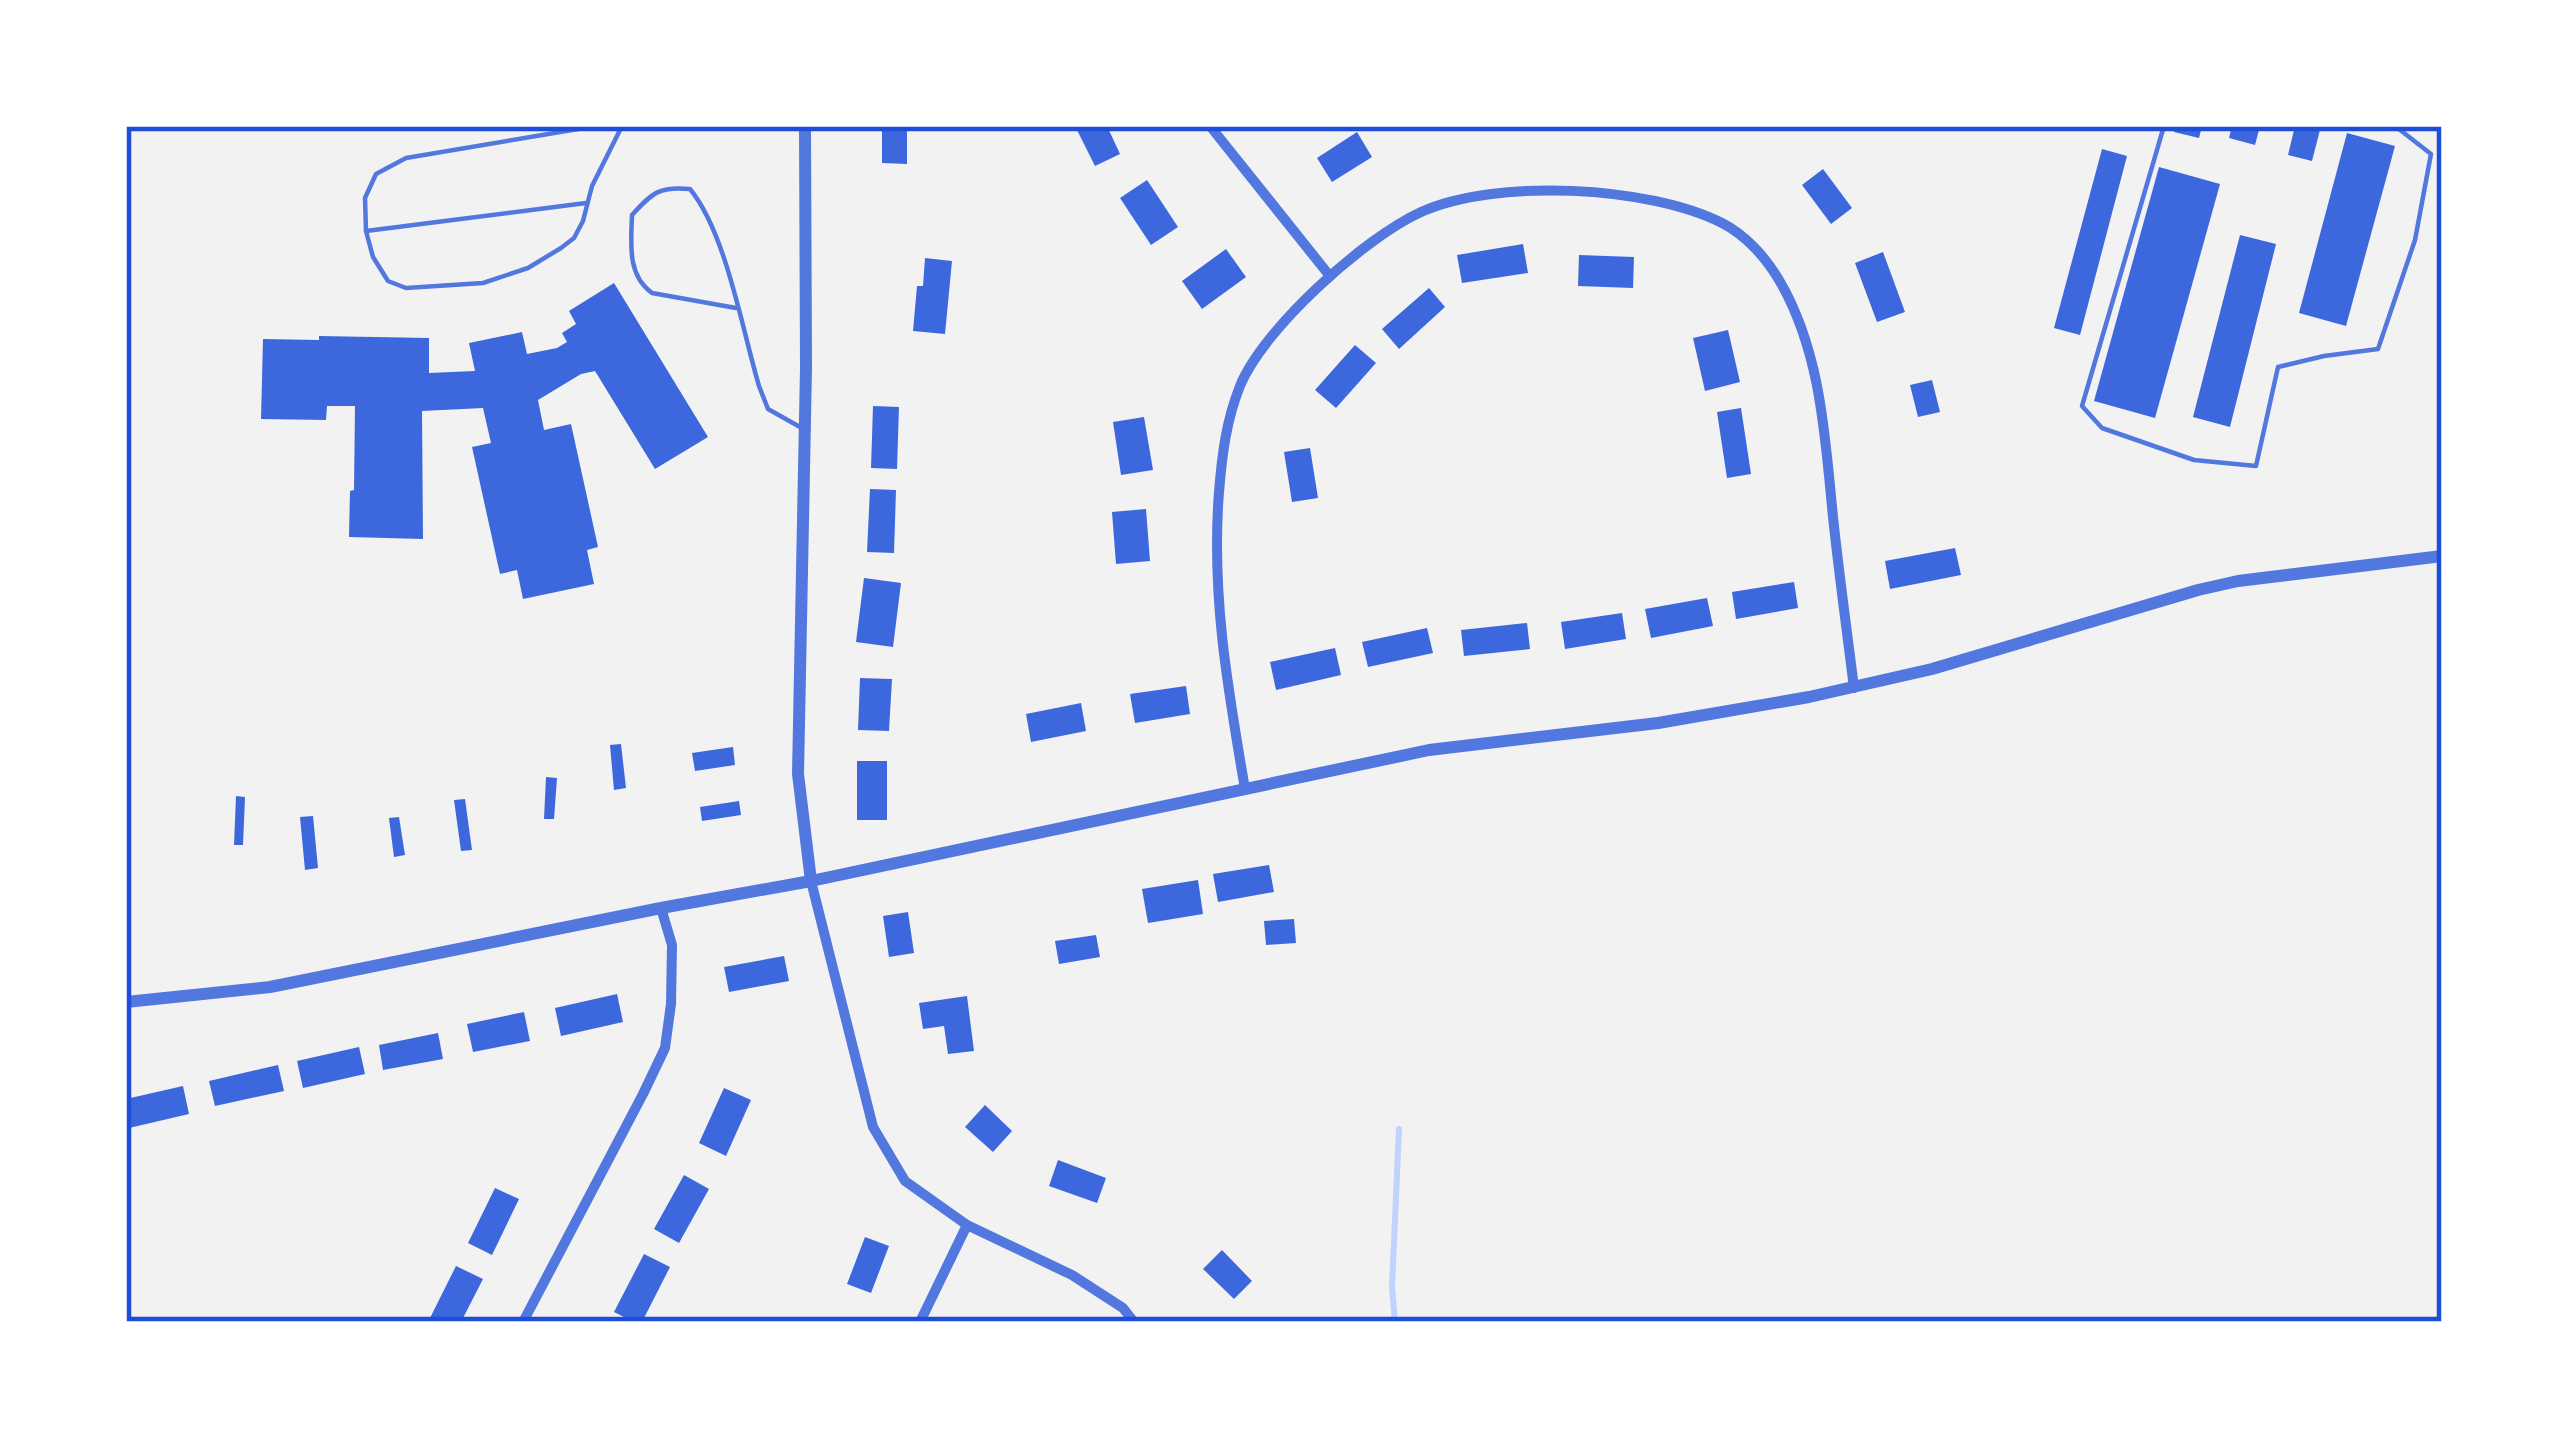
<svg xmlns="http://www.w3.org/2000/svg" width="2568" height="1448" font-family="'PT Sans Narrow',sans-serif">
	<style>
		.lines { fill: none; stroke-linecap: round; stroke-linejoin: round }
		.stream { stroke: #bfd3fe; stroke-width: 6 }
		.building { fill: #3d67dc }
		.service { stroke: #5277de; stroke-width: 4.5 }
		.minor { stroke: #5277de; stroke-width: 10 }
		.tertiary { stroke: #5277de; stroke-width: 12 }
		.neatline { fill: none; stroke: #1d4ed8; stroke-width: 4.5 }
	</style>
	<rect width="100%" height="100%" fill="#f2f2f2"/>
	<g class="lines">
		<polyline class="stream" points="1395,1322 1392,1287 1399,1129"/>
	</g>
	<g class="building">
		<polygon points="882,126 907,126 907,164 882,163"/>
		<polygon points="1075,126 1107,126 1120,154 1095,166"/>
		<polygon points="2176,126 2202,126 2199,138 2174,132"/>
		<polygon points="2232,126 2260,126 2255,145 2229,138"/>
		<polygon points="2295,126 2321,126 2312,161 2288,155"/>
		<polygon points="1357,132 1372,157 1332,182 1317,158"/>
		<polygon points="2347,133 2395,146 2346,326 2299,313"/>
		<polygon points="2102,149 2127,156 2080,335 2054,328"/>
		<polygon points="2159,167 2220,184 2155,418 2094,401"/>
		<polygon points="1823,169 1852,208 1831,224 1802,185"/>
		<polygon points="1147,180 1178,227 1151,245 1120,198"/>
		<polygon points="2240,235 2276,244 2230,427 2193,417"/>
		<polygon points="1523,244 1528,273 1462,283 1457,255"/>
		<polygon points="1226,249 1246,277 1202,309 1182,281"/>
		<polygon points="1883,252 1905,312 1877,322 1855,263"/>
		<polygon points="1579,255 1634,257 1633,288 1578,286"/>
		<polygon points="925,258 952,261 945,334 913,331 917,286 923,286"/>
		<polygon points="614,283 708,437 655,469 595,371 581,374 538,400 544,430 571,424 598,547 587,550 594,584 523,599 517,570 500,574 472,447 491,443 483,408 422,411 423,539 349,537 350,491 354,490 355,406 327,406 326,420 261,419 263,339 319,340 319,336 429,338 429,373 475,371 469,343 522,332 527,354 557,348 567,342 562,333 576,324 569,311"/>
		<polygon points="1429,288 1445,307 1399,349 1382,329"/>
		<polygon points="1728,330 1740,382 1705,391 1693,338"/>
		<polygon points="1355,345 1376,363 1336,408 1315,390"/>
		<polygon points="1932,380 1940,412 1918,417 1910,385"/>
		<polygon points="873,406 899,407 897,469 871,468"/>
		<polygon points="1741,408 1751,474 1727,478 1717,412"/>
		<polygon points="1144,417 1153,470 1121,475 1113,422"/>
		<polygon points="1310,448 1318,498 1292,502 1284,452"/>
		<polygon points="870,489 896,490 894,553 867,552"/>
		<polygon points="1146,509 1150,561 1116,564 1112,512"/>
		<polygon points="1955,548 1961,575 1890,589 1885,561"/>
		<polygon points="864,578 901,583 893,647 856,642"/>
		<polygon points="1794,582 1798,608 1736,619 1732,592"/>
		<polygon points="1707,598 1713,626 1651,638 1645,609"/>
		<polygon points="1622,613 1626,639 1565,649 1561,622"/>
		<polygon points="1527,623 1530,649 1464,656 1461,630"/>
		<polygon points="1427,628 1433,653 1368,667 1362,642"/>
		<polygon points="1335,648 1341,675 1276,690 1270,662"/>
		<polygon points="860,678 892,679 889,731 858,730"/>
		<polygon points="1186,686 1190,714 1135,723 1130,694"/>
		<polygon points="1081,703 1086,731 1031,742 1026,714"/>
		<polygon points="621,744 626,788 614,790 610,745"/>
		<polygon points="733,747 735,765 695,771 692,753"/>
		<rect x="857" y="761" width="30" height="59"/>
		<polygon points="546,777 557,778 554,819 544,819"/>
		<polygon points="236,796 245,797 243,845 234,845"/>
		<polygon points="465,799 472,850 461,851 454,800"/>
		<polygon points="739,801 741,815 702,821 700,807"/>
		<polygon points="313,816 318,868 305,870 300,817"/>
		<polygon points="399,817 405,855 394,857 389,818"/>
		<polygon points="1269,865 1274,892 1218,902 1213,874"/>
		<polygon points="1198,880 1203,914 1148,923 1142,889"/>
		<polygon points="908,912 914,953 889,957 883,916"/>
		<polygon points="1294,919 1296,943 1266,945 1264,921"/>
		<polygon points="1096,935 1100,957 1059,964 1055,941"/>
		<polygon points="784,956 789,981 729,992 724,967"/>
		<polygon points="617,994 623,1022 561,1036 555,1008"/>
		<polygon points="967,996 974,1051 948,1054 944,1026 923,1029 919,1003"/>
		<polygon points="524,1012 530,1041 473,1052 467,1024"/>
		<polygon points="438,1033 443,1059 383,1070 379,1045"/>
		<polygon points="359,1047 365,1074 303,1088 297,1061"/>
		<polygon points="278,1065 284,1091 215,1106 209,1081"/>
		<polygon points="183,1086 189,1114 129,1128 126,1099"/>
		<polygon points="724,1088 751,1100 726,1156 699,1143"/>
		<polygon points="985,1105 1012,1131 993,1152 965,1127"/>
		<polygon points="1058,1160 1106,1178 1097,1203 1049,1186"/>
		<polygon points="684,1175 709,1189 679,1243 654,1229"/>
		<polygon points="495,1188 519,1199 492,1255 468,1243"/>
		<polygon points="865,1237 889,1246 871,1293 847,1284"/>
		<polygon points="1222,1250 1252,1281 1234,1299 1203,1269"/>
		<polygon points="644,1254 670,1267 642,1322 634,1322 614,1312"/>
		<polygon points="456,1266 483,1279 461,1322 428,1322"/>
	</g>
	<g class="lines">
		<g class="service">
			<polyline points="596,126 406,158 376,174 365,198 366,231 373,257 388,281 406,288 483,283 528,268 561,248 574,238 583,221 592,186 622,126"/>
			<polyline points="634,126 743,126"/>
			<polyline points="2164,126 2082,406 2102,428 2194,460 2256,466 2278,367 2324,356 2378,349 2415,240 2431,154 2395,126"/>
			<polyline points="366,231 586,203"/>
			<path d="M736,308L652,293C627,275 631,244 632,215C652,193 659,186 690,189C726,233 742,329 759,386L768,409L800,427"/>
		</g>
		<g class="minor">
			<polyline points="1210,126 1329,275"/>
			<path d="M1245,789C1228,690 1211,594 1219,492C1222,455 1226,421 1240,386C1263,329 1364,238 1421,212C1496,178 1649,186 1722,223C1746,235 1766,258 1779,280C1821,351 1825,437 1833,517C1839,574 1847,631 1854,688"/>
			<polyline points="811,881 873,1127 905,1181 967,1225 1072,1275 1123,1308 1134,1322"/>
			<polyline points="523,1322 643,1094 665,1048 671,1004 672,945 661,908"/>
			<polyline points="920,1322 967,1225"/>
		</g>
		<g class="tertiary">
			<polyline points="805,126 806,368 798,774 811,881"/>
			<polyline points="126,1002 270,987 661,908 811,881 1429,750 1658,723 1809,697 1932,669 2198,590 2238,581 2442,556"/>
		</g>
	</g>
	<rect width="2568" height="1448" fill="none" stroke="#ffffff" stroke-width="258"/>
	<rect x="129" y="129" width="2310" height="1190" class="neatline"/>
</svg>
